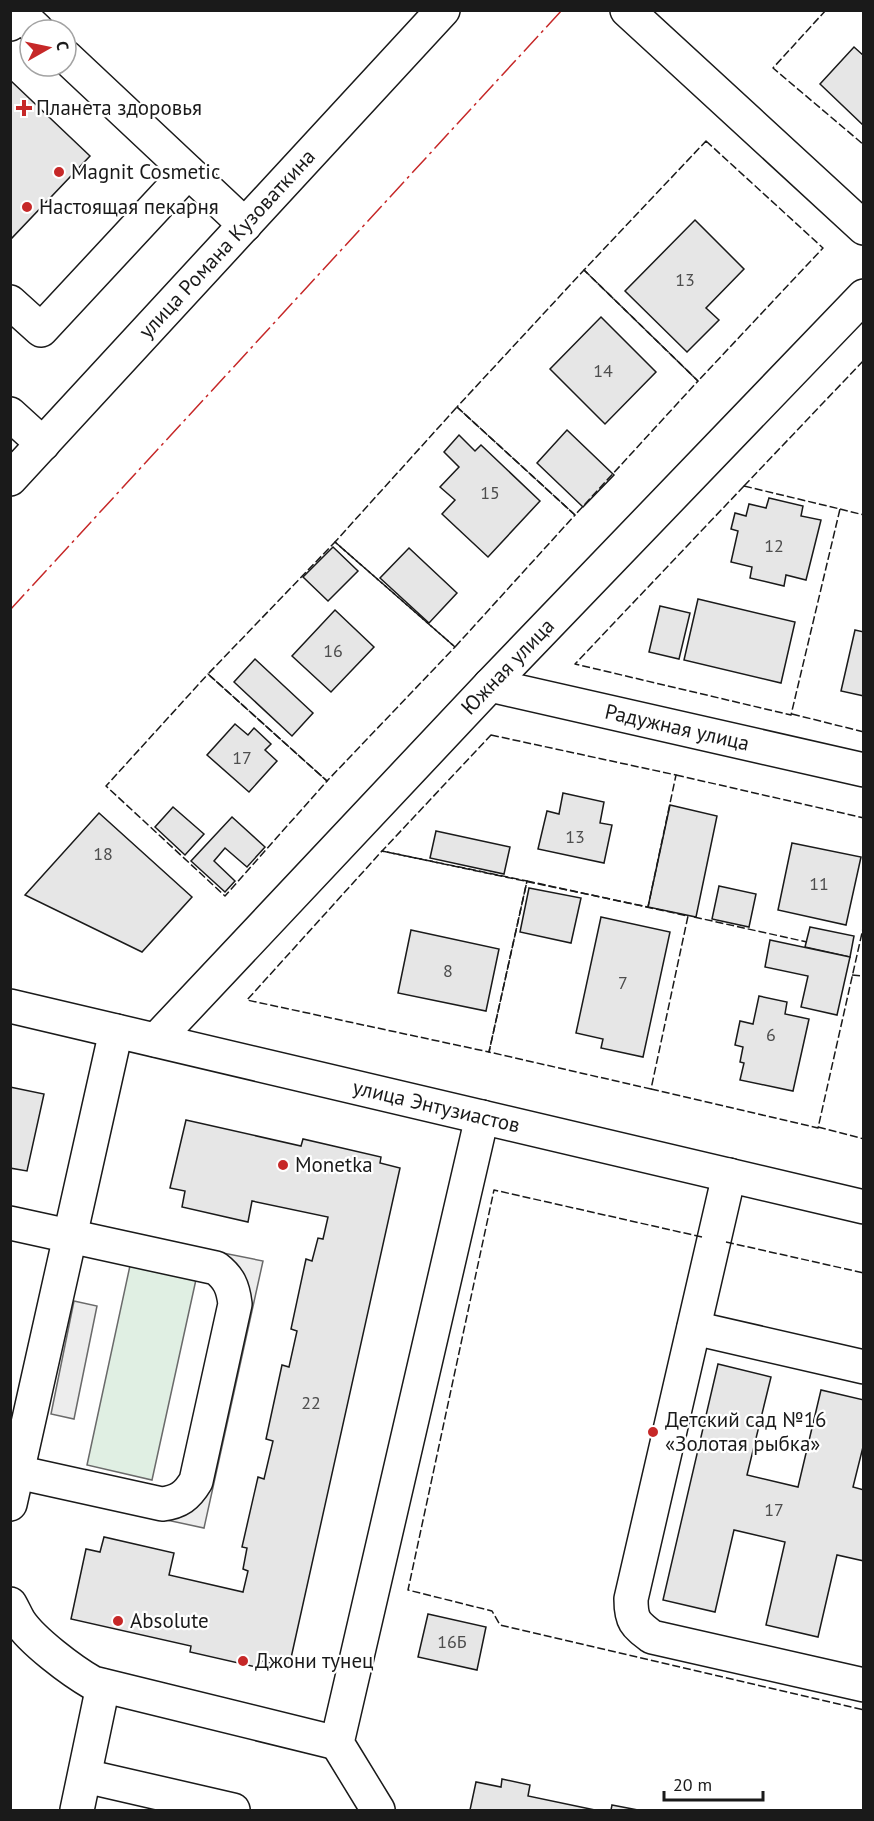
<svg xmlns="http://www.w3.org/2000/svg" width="874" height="1821" font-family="'PT Sans',sans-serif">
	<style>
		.green { fill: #e0efe3; stroke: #6a6a6a; stroke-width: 1.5 }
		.parking { fill: #ededed; stroke: #6a6a6a; stroke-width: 1.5 }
		.building { fill: #e6e6e6; stroke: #1a1a1a; stroke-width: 1.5 }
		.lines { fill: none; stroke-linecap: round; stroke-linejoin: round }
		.minor-casing { stroke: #1a1a1a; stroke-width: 36 }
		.minor { stroke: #fff; stroke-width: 33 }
		.fence { stroke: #1a1a1a; stroke-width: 1.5; stroke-dasharray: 8 3; stroke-linecap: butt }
		.power { stroke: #c62828; stroke-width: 1.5; stroke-dasharray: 21 4.5 3 4.5; stroke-linecap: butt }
		.poi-dot { fill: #c62828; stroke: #fff; stroke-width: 2 }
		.labels { text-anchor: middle; stroke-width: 4.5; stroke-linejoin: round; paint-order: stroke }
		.number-label { font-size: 18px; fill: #4d4d4d }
		.poi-label { font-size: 21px; fill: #1a1a1a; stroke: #fff; text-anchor: start }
		.street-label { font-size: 21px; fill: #1a1a1a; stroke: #fff }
	</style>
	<rect width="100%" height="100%" fill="#fff"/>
	<polygon class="green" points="131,1261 197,1275 152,1480 87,1465"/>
	<g class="parking">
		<polygon points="122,1233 263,1261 204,1528 64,1498 178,1506 238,1287"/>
		<polygon points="74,1301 97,1306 74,1419 51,1414"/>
	</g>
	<g class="building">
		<polygon points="854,47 864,56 864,126 820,84"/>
		<polygon points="10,80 90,156 10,240"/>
		<polygon points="695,220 744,269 706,308 719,320 687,352 625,291"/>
		<polygon points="601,317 656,372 605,424 550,369"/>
		<polygon points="567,430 614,475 583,507 537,463"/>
		<polygon points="459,435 475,451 481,445 540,501 488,557 442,514 455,500 440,487 459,467 444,452"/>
		<polygon points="769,498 803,506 801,516 821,520 806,580 786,575 784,586 750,578 752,567 731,562 738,531 731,529 735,513 746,516 749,504 766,508"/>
		<polygon points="333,547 358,571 328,601 303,577"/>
		<polygon points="409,548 457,593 429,623 380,578"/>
		<polygon points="698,599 795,622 781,683 684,660"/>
		<polygon points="660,606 690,613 679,659 649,652"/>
		<polygon points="335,610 374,647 331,692 292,656"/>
		<polygon points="855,630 864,632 864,696 841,691"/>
		<polygon points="255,659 313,713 292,736 234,682"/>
		<polygon points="235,724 248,735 254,728 271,744 265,750 277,761 249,792 207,755"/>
		<polygon points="563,793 604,802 600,823 612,825 604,863 538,849 547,811 559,814"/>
		<polygon points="670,805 717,816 696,917 648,907"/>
		<polygon points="173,807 204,834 185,855 155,827"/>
		<polygon points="99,813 192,897 142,952 25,895"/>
		<polygon points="232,817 265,847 247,867 225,848 214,861 235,881 225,892 191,861"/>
		<polygon points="436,831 510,847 504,874 430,858"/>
		<polygon points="792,843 861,857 846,925 778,910"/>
		<polygon points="719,886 756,894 749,927 712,919"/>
		<polygon points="529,888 581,898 571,943 520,932"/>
		<polygon points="601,917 670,932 643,1057 601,1048 603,1039 576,1033"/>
		<polygon points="810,927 854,936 850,957 805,947"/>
		<polygon points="411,930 499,949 486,1011 398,993"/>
		<polygon points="770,940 850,957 837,1015 801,1007 808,976 765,967"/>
		<polygon points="759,996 787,1002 785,1014 809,1019 793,1091 740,1080 744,1063 740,1062 743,1047 735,1045 740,1021 753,1024"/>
		<polygon points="10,1087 44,1094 27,1171 10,1168"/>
		<polygon points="186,1120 301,1146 303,1139 381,1157 380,1163 400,1168 289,1667 261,1661 260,1668 190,1652 191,1646 71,1619 86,1549 100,1552 104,1537 174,1553 169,1575 243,1592 248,1571 243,1569 247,1548 242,1547 258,1477 264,1479 273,1441 266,1439 282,1365 289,1367 297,1331 291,1329 306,1259 312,1261 318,1238 323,1239 328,1217 252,1201 248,1222 182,1207 185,1191 170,1188"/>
		<polygon points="718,1364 771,1377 747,1475 798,1487 821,1390 864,1400 864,1443 853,1487 864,1490 864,1561 837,1555 818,1637 766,1625 785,1542 734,1530 715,1612 663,1600"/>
		<polygon points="428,1614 486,1627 477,1670 418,1657"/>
		<polygon points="502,1779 530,1785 528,1796 595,1810 470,1810 476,1782 501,1787"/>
		<polygon points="612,1805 638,1810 611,1810"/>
	</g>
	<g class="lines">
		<g class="minor-casing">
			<g id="minor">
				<polyline points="627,10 864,228"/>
				<polyline points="10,24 20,14 37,30"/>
				<polyline points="66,57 245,225"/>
				<polyline points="10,302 41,330 188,172"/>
				<polyline points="10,414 43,444"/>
				<path id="s1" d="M10,479L443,10"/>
				<path id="s2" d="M490,685L864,770"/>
				<path id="s3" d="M10,1006L864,1207"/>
				<path id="s4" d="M156,1040L490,685L864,296"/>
				<path d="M729,1175L631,1599C631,1621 635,1624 652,1637L864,1685"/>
				<path d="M10,1223L216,1268C229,1278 233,1287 235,1304L196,1481C187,1496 179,1502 162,1504L17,1472"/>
				<polyline points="694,1328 864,1367"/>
				<polyline points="10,1504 116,1031"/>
				<path d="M10,1604C13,1609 16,1616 19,1621C32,1641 72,1671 93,1683L337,1743"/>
				<polyline points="85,1776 233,1810"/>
				<polyline points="77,1810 103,1686"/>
				<polyline points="378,1810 337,1743 482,1117"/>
			</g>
		</g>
		<use href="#minor" class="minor"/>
		<g class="fence">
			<polyline points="826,10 773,68 864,145"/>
			<polygon points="706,141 823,248 698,381 584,270"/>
			<polygon points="584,270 698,381 575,515 457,407"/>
			<polygon points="457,407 575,515 455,647 335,542"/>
			<polygon points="744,486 840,509 791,715 575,664"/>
			<polyline points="744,486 864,360"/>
			<polyline points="840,509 864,515"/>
			<polygon points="335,542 455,647 327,781 208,674"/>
			<polygon points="208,674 327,781 225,896 106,786"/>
			<polyline points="792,714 864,732"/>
			<polygon points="491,735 676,775 648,907 382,851"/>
			<polyline points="676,775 864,818"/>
			<polygon points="382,851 527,881 489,1052 247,1000"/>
			<polygon points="527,881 688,916 651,1089 489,1052"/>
			<polyline points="694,917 807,942"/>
			<polyline points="852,975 864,976"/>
			<polyline points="651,1089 818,1128 864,924"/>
			<polyline points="818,1127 864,1139"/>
			<polyline points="702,1237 494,1190 408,1590 492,1611 500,1625 864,1710"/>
			<polyline points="726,1242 864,1273"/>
		</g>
		<polyline class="power" points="10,610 562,10"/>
	</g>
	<g class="poi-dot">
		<path d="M21 99h6v6h6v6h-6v6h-6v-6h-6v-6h6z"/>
		<circle cx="59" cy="172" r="6"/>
		<circle cx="27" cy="207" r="6"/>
		<circle cx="283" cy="1165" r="6"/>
		<circle cx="653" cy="1432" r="6"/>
		<circle cx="118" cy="1621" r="6"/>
		<circle cx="243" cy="1661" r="6"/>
	</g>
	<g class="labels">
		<g class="number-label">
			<text x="685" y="286">13</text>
			<text x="603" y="377">14</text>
			<text x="490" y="499">15</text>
			<text x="774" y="552">12</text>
			<text x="333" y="657">16</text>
			<text x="242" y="764">17</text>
			<text x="575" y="843">13</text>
			<text x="103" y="860">18</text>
			<text x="819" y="890">11</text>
			<text x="448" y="977">8</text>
			<text x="623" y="989">7</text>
			<text x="771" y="1041">6</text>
			<text x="311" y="1409">22</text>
			<text x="774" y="1516">17</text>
			<text x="452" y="1648">16Б</text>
		</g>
		<g class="poi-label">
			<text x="36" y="115">Планета здоровья</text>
			<text x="71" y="179">Magnit Cosmetic</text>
			<text x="39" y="214">Настоящая пекарня</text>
			<text x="295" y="1172">Monetka</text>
			<text x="665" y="1427">Детский сад №16<tspan x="665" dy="24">«Золотая рыбка»</tspan></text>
			<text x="130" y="1628">Absolute</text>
			<text x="255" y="1668">Джони тунец</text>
		</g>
		<g class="street-label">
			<text dy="7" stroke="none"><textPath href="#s1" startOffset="320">улица Романа Кузоваткина</textPath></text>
			<text dy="7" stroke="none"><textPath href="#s4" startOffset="513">Южная улица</textPath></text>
			<text dy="7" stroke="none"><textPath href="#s2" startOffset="192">Радужная улица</textPath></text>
			<text dy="7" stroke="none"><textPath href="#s3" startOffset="438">улица Энтузиастов</textPath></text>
		</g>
	</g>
	<rect width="874" height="1821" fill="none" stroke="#1a1a1a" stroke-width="24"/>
	<g transform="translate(48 48) rotate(81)"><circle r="28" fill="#ffffff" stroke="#a3a3a3" stroke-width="1.5"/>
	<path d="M0-4.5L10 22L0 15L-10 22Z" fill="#c62828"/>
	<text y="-9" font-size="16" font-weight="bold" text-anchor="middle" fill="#1a1a1a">С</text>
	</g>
	<path d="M664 1791v9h99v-9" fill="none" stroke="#1a1a1a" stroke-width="3"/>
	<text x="673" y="1791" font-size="18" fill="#1a1a1a" stroke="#ffffff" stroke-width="4.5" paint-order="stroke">20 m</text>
</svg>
